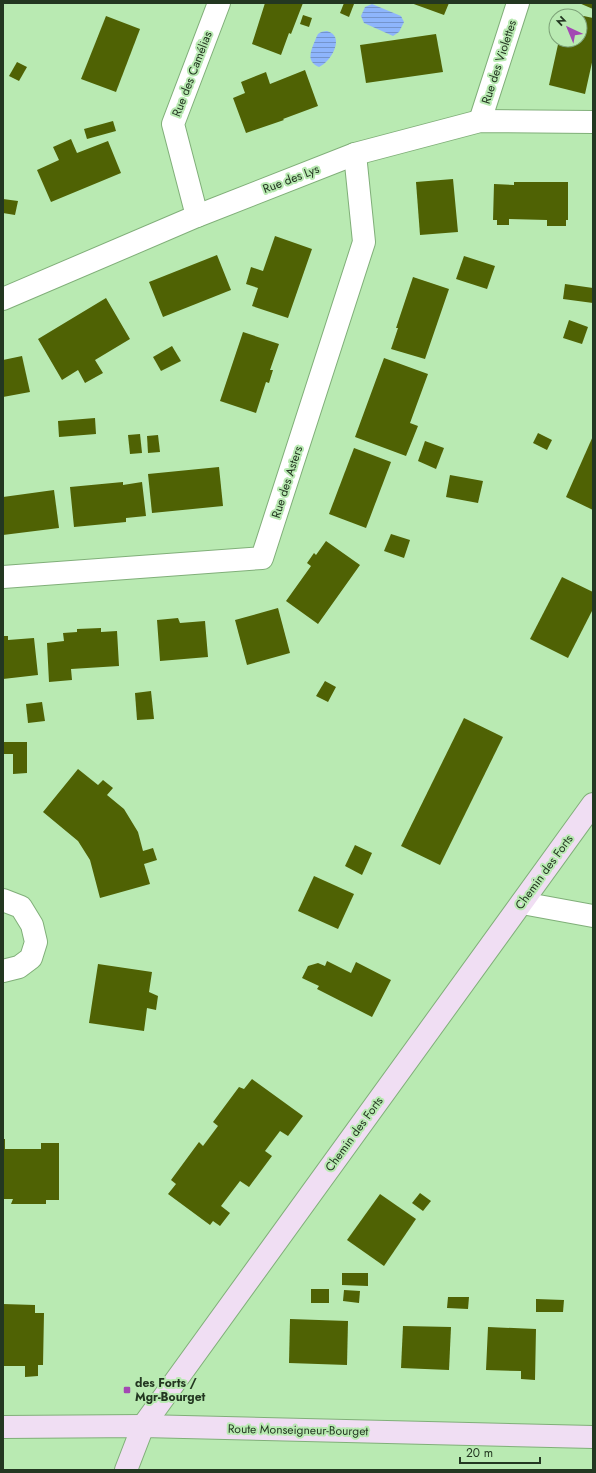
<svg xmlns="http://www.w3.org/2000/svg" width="596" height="1473" font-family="Jost,sans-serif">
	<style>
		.water { fill: url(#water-rules) }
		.building { fill: #4f6204 }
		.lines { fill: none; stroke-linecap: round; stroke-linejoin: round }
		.street-casing { stroke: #80af79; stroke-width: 24 }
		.secondary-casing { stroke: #80af79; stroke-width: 24 }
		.street { stroke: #fff; stroke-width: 22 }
		.secondary { stroke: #f0def3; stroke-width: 22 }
		.poi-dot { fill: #a348b3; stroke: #b9eab2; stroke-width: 1.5 }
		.labels { text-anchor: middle; stroke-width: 4; stroke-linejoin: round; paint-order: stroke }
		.street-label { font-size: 12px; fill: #233721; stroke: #b9eab2 }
		.poi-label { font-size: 12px; font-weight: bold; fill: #233721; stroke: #b9eab2; text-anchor: start }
	</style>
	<defs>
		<pattern id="water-rules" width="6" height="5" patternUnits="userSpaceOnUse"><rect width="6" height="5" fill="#8eb5fc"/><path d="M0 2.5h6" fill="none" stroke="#7494cc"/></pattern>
	</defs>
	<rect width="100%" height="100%" fill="#b9eab2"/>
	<g class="water">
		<polygon points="372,4 401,16 404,22 399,32 393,36 364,23 361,16 365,7"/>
		<path d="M327,31C346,36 331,62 319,67C307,62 310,53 314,43C315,41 316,37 318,34C320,32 324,31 327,31Z"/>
	</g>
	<g class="building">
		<polygon points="265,3 303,3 291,34 289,33 281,55 252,44"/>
		<polygon points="344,3 354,4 349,17 340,13"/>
		<polygon points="411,3 449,3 444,15"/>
		<polygon points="579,3 593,3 593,9"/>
		<polygon points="565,12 593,18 593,58 585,94 549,85 559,40 580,40 580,16 564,16"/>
		<polygon points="303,15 312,18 309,27 300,24"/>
		<polygon points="106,16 140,29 116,92 81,79"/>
		<polygon points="436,34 443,72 366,83 360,45"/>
		<polygon points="17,62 27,67 19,81 9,76"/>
		<polygon points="305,70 318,106 283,119 284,120 246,133 233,98 245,93 241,82 266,72 270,84"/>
		<polygon points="113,121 116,131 87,139 84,129"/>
		<polygon points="71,139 77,153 108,141 121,173 51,202 37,170 59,160 53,147"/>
		<polygon points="453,179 458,232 420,235 416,182"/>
		<polygon points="514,182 568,182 568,220 566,220 566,226 547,226 547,220 509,219 509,225 497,225 497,220 493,220 494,184 514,185"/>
		<polygon points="3,199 18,201 15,215 3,213"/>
		<polygon points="275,236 312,249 288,318 252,306 258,288 246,284 251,267 263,271"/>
		<polygon points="217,255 231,290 163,317 149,282"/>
		<polygon points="464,256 495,266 487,289 456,279"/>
		<polygon points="413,277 449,289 425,359 391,349 398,328 396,328"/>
		<polygon points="565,284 593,288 593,303 563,299"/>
		<polygon points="106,298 130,339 95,360 103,373 85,383 78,370 62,380 38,339"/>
		<polygon points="569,320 588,327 582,344 563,338"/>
		<polygon points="243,332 279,344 270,370 273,370 269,383 266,382 256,413 220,401"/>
		<polygon points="172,346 181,361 161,371 153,357"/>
		<polygon points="22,356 30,392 3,397 3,360"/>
		<polygon points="384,358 428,374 410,423 418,426 406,456 355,437"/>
		<polygon points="95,418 96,434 59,437 58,421"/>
		<polygon points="538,433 552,440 547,450 533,443"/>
		<polygon points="140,434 142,453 130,454 128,435"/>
		<polygon points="158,435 160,452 148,453 147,436"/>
		<polygon points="593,436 593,510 566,497"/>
		<polygon points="425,441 444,448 436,469 418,461"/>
		<polygon points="354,448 391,462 366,528 329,514"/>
		<polygon points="219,467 223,506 152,513 148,474"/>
		<polygon points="450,475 483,481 478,503 446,497"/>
		<polygon points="123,482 123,485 142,482 146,516 126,518 126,522 74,527 70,487"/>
		<polygon points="54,490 59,528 3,535 3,497"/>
		<polygon points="391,534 410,540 404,558 384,551"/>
		<polygon points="326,541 360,565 318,624 286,601 311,566 307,563 314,553 316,555"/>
		<polygon points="562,577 593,592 593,609 568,658 530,639"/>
		<polygon points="278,608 290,653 247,665 235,620"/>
		<polygon points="178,618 180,623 205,621 208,657 160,661 157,620"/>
		<polygon points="101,628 101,632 117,631 119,666 71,669 72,680 49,682 47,643 64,641 63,633 77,632 77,629"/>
		<polygon points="3,636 8,636 8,640 34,638 38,675 3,679"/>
		<polygon points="325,681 336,687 328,702 316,696"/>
		<polygon points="151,691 154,719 137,720 135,693"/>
		<polygon points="42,702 45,721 28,723 26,704"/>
		<polygon points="464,718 503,737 440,865 401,846"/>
		<polygon points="3,742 27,742 27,773 13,774 13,754 3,754"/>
		<polygon points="78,769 98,785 103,780 113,788 107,795 124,809 138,832 143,851 153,848 157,860 144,864 150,884 100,898 90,860 78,841 43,812"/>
		<polygon points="355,845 372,853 362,875 345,866"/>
		<polygon points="314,876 354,894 338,929 298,911"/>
		<polygon points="327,961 351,973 356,962 391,980 372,1017 317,989 319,986 302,978 308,966 318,963 325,966"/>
		<polygon points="98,964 152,972 149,992 158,996 156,1010 147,1008 144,1031 89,1023"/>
		<polygon points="252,1079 303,1116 288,1136 280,1131 265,1151 272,1156 249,1187 240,1181 221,1206 230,1213 220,1226 213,1221 210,1225 168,1194 176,1184 171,1180 199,1142 203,1146 218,1126 213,1122 239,1087 244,1089"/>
		<polygon points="3,1139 5,1139 5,1149 41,1149 41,1143 59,1143 59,1200 46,1200 46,1204 11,1204 13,1199 3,1199"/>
		<polygon points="420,1193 431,1201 423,1211 412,1203"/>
		<polygon points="380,1194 416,1219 384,1266 347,1240"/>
		<polygon points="342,1273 368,1273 368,1286 342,1285"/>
		<rect x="311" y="1289" width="18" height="14"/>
		<polygon points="344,1290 360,1291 359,1303 343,1301"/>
		<polygon points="448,1297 469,1297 468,1309 447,1308"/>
		<polygon points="536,1299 564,1300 563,1312 536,1312"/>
		<polygon points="3,1304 35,1305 35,1313 44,1313 43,1365 38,1365 38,1376 25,1377 25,1366 3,1366"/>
		<polygon points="290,1319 348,1321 347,1365 289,1363"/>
		<polygon points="403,1326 451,1327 449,1370 401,1368"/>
		<polygon points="488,1327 536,1329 535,1380 521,1379 521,1371 486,1370"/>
	</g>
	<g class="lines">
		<g class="street-casing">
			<g id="street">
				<polyline points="480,121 518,3"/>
				<polyline points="197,216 173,124 219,3"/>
				<polyline points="3,299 197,216 355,154 480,121 593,122"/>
				<polyline points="3,577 262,558 364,242 355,154"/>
				<polyline points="3,900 21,907 32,925 36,942 31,958 19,967 3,971"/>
				<polyline points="522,903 593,916"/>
			</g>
		</g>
		<g class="secondary-casing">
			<g id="secondary">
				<polyline points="3,1427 143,1426 593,1437"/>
				<polyline points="126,1470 143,1426 593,804"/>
			</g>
		</g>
		<use href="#street" class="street"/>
		<use href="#secondary" class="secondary"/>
	</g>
	<rect class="poi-dot" x="123" y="1386" width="8" height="8" rx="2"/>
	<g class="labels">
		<g class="street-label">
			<text transform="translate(499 62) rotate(-72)" y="4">Rue des Violettes</text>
			<text transform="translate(192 74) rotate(-69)" y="4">Rue des Camélias</text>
			<text transform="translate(291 179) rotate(-21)" y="4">Rue des Lys</text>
			<text transform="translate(287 482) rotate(-72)" y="4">Rue des Asters</text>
			<text transform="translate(544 872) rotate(-54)" y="4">Chemin des Forts</text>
			<text transform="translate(354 1134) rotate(-54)" y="4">Chemin des Forts</text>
			<text transform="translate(298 1430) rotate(1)" y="4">Route Monseigneur-Bourget</text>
		</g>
		<g class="poi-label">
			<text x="135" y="1387">des Forts /<tspan x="135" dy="14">Mgr-Bourget</tspan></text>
		</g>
	</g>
	<rect width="596" height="1473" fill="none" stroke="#233721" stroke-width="8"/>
	<g transform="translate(568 28) rotate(316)"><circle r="19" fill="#b9eab2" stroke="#7da278"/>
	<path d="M0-3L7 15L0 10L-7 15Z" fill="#a348b3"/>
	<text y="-6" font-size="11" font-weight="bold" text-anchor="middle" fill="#233721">N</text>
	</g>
	<path d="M460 1457v6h80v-6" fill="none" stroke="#233721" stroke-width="2"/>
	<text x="466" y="1457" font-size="12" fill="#233721" stroke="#b9eab2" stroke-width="3" paint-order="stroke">20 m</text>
</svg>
